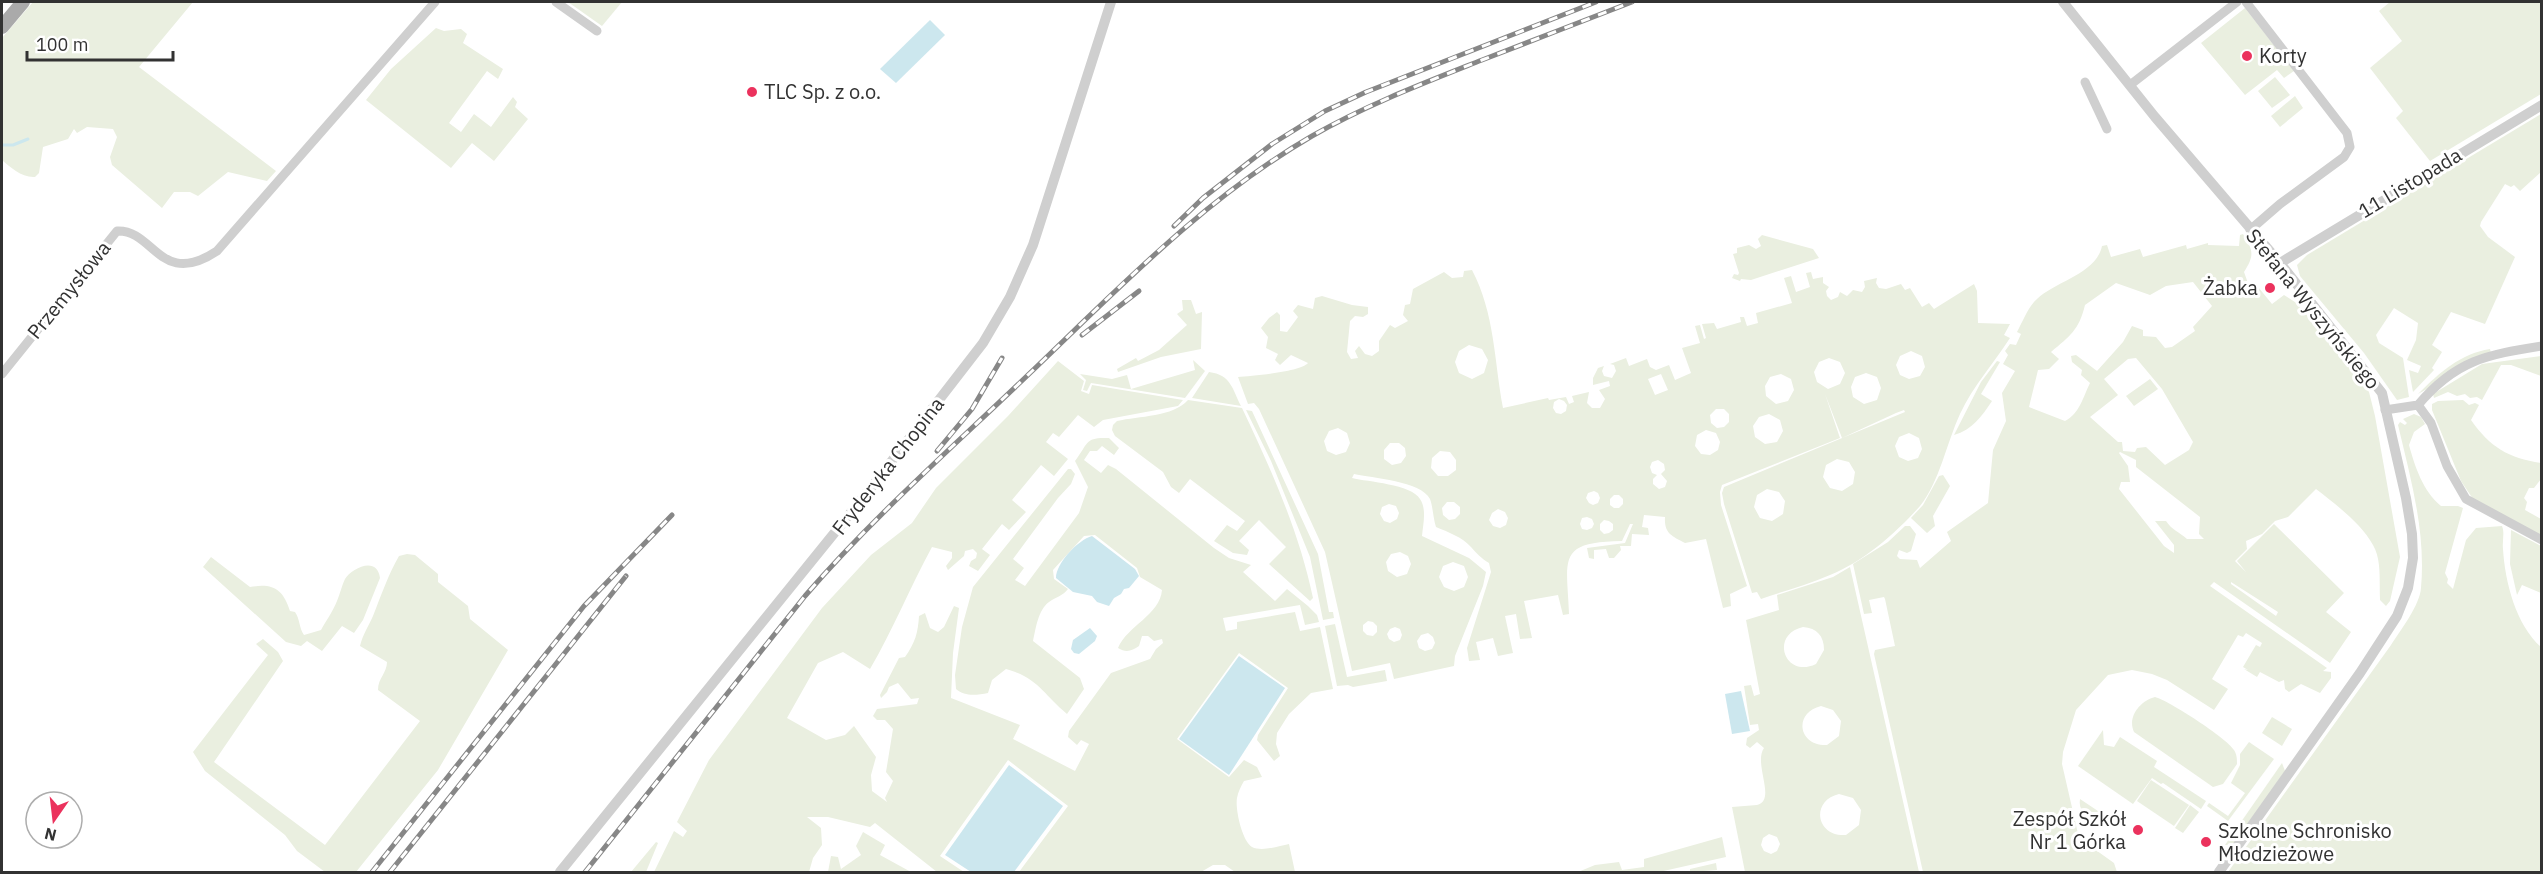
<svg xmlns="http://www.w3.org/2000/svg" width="2543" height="874" font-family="'IBM Plex Sans',sans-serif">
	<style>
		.green { fill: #eaefe0; fill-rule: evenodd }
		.water { fill: #cce7ee }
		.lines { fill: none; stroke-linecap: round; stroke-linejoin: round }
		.stream { stroke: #cce7ee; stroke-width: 3 }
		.minor { stroke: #cfcfcf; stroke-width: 9 }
		.tertiary { stroke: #cfcfcf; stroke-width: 10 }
		.primary { stroke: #aaa; stroke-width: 14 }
		.rail-casing { stroke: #878787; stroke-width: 5 }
		.rail { stroke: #fff; stroke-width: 3; stroke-dasharray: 9; stroke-linecap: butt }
		.poi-dot { fill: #eb325d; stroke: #fff; stroke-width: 2 }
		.labels { text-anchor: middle; stroke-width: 6; stroke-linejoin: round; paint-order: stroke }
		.poi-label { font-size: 20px; fill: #323232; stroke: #fff; text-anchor: start }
		.street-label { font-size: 20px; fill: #323232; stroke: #fff }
	</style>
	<rect width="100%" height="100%" fill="#fff"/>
	<g class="green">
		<path d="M33,2H193L139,67L276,171L267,181L228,172L198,196L190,192H174L162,208L112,165L110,157L117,137L113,129L87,127L77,133L74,129L68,139L43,147L39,173L35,177C22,178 10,167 2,160V38Z"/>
		<polygon points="568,2 622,2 602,26"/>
		<polygon points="2390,2 2541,2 2541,94 2430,161 2396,118 2403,111 2370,68 2402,41 2379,11"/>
		<polygon points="2245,8 2294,71 2284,78 2277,70 2245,95 2201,43"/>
		<polygon points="436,28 444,31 461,29 467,34 463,43 503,69 498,79 487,71 449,123 461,132 474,114 491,127 513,97 517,102 515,107 528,119 494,161 472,143 451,168 366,100 391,69"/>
		<polygon points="2275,77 2290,95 2272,108 2258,91"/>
		<polygon points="2295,96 2303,108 2280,127 2271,116"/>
		<polygon points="2541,114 2541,172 2520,191 2514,185 2511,187 2505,184 2481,222 2480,226 2488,237 2515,257 2485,324 2451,312 2432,345 2442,352 2432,368 2434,370 2413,392 2409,370 2418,373 2421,366 2407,360 2416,340 2418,323 2394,308 2376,335 2379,343 2403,358 2409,397 2397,400 2364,353 2300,276 2297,265 2307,255"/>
		<path d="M2243,234C2253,250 2255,255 2244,272L2249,286L2254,282L2272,304L2284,295L2298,304L2369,392L2375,416L2400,557L2390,601L2386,606L2380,600C2379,583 2382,560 2373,545C2361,523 2335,504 2316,489L2288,517L2275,521L2262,534L2246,541L2247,549L2235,561L2246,572L2237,561L2274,524L2344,593L2326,612L2351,632L2330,663L2214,582L2210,586L2327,668L2323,671L2331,672V678L2320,693L2301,684L2289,692L2285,689L2284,680L2279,682L2260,672L2257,677L2244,669L2248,670L2243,667L2256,645L2260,647L2262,643L2246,633L2243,637L2238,635L2212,679L2228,689L2214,710L2167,680L2152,674L2132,670L2108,675L2076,710L2063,752L2062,764L2079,838L2114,863L2117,872H1923L1874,654L1875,650L1895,646L1885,599L1884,597L1869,600L1872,613L1864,614L1853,564L1888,542L1905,526H1910L1916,534L1911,551L1907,553L1899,550L1897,556L1900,559L1917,560L1920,568L1951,541L1947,532L1988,503L1993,450L2006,421L2002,393L2015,371L2003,364L2008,355L2005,351L2010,344L2016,345L2021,334L2017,332C2023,321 2028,307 2037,299C2056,281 2096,274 2102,246L2107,245L2111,257L2140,249L2143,257L2186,245L2187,249L2208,243V245L2239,246L2240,235ZM2193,282L2212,306L2193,327L2195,331L2172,347L2165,348L2156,337L2143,336V330L2132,326L2123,342L2097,371L2076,355L2071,356L2072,362L2082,370L2081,375L2090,383C2083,397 2080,413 2065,421L2029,407L2038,370L2049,369L2059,359L2051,352C2070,336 2079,330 2085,305L2116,283L2150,295L2166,286ZM2136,358L2162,389L2193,442L2189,450L2165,465L2146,447L2137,448L2135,452L2123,451L2122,442H2118L2090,417L2118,395L2104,379L2128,359ZM2120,452L2136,460V467L2200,517L2199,534L2204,539H2187C2179,532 2172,530 2166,521H2155L2174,545V553L2164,546L2119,489L2121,482H2130L2128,466L2119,453ZM2231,582L2278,612L2276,616L2231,584Z"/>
		<polygon points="1762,235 1813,249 1819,258 1751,280 1741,279 1740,281 1732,278 1734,274 1738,275 1739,273 1733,254 1737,253 1737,248 1749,245 1756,249 1761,246 1758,239"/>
		<path d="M1472,270C1495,314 1494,360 1503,408L1548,398L1549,400L1566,397L1569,404L1574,402L1572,396L1589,392L1587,403L1592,408H1600L1605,399L1599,390L1610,386L1609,381L1593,385V378L1598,368L1604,366L1602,371L1604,376L1612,378L1616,371L1614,365L1610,364L1626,358L1629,366L1647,359L1650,367L1656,370L1669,365L1675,380L1691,373L1682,348L1700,343L1695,326L1700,325L1704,339L1706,338L1702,324L1714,323L1717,329L1741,322L1740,317H1744L1747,326L1758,323L1756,313L1792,303L1784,278L1791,276L1796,292L1810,287L1806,273L1811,272L1813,279L1823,277V283L1829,287L1826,291L1827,296L1831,300L1838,297L1840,292L1847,296L1853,290L1862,292L1865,287L1864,281L1877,278L1876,283L1879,288L1886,289L1901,284L1905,290L1910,288L1922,307L1929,303L1934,309L1974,284L1977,291L1978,323L2010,324L2004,335L2010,338C1994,363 1973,386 1960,414C1947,442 1939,483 1920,506C1896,533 1863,562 1830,575C1807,585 1784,591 1761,599L1757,592L1752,593L1724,504L1722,493L1724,487L1905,412L1904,410L1896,413L1842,438L1825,394L1840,438L1722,485L1720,492L1721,505L1747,586L1730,594L1731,606L1723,608L1706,539L1685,543C1671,536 1664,533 1665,517L1644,515L1642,527L1648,528L1649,535L1632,534L1631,546H1620L1621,550L1614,558H1609L1606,549L1594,550V559L1589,558L1587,548L1625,543L1633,524H1630L1622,541C1556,542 1567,559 1569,614L1563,615L1558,595L1524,601L1532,638L1520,639L1516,614L1505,616L1513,653L1498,656L1493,638L1476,642L1480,660L1469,661L1467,648L1491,572L1489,563C1481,558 1477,554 1471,547C1462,537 1448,532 1436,527C1433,518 1433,507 1430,499C1421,481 1372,478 1354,474L1352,478C1368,482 1411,484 1420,499C1427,509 1423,525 1422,536L1469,558L1486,572L1483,586L1455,656L1454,666L1394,679L1390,663L1352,671L1325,552L1259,409L1254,403L1248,404L1238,377C1252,376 1300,372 1308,363L1291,355L1280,365L1275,360L1278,354L1266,348L1268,337L1261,328L1269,318L1277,312L1280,315V331L1287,332L1298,317L1293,311L1298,305L1313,309L1315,298L1322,296L1352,305L1368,307V314L1363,317L1355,316L1350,321L1347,352L1351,359L1358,358L1355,351L1359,346L1365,354L1372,356L1379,351V341L1390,325L1395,328L1408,321L1403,315L1405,305L1410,304L1413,289L1444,272L1452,278L1463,277L1464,271ZM1469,345L1482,349L1488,360L1484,373L1472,379L1459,373L1455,362L1459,351ZM1911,351L1922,356L1925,367L1920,376L1909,379L1900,375L1896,365L1900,356ZM1829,358L1840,362L1845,373L1840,384L1828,389L1817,382L1814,372L1819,362ZM1866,373L1877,377L1881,388L1877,400L1864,404L1853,397L1851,387L1855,377ZM1661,374L1668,390L1655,395L1648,379ZM1781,374L1791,379L1794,390L1788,401L1776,404L1766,396L1765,386L1770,377ZM1559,399L1564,401L1567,405L1566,411L1561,414L1556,413L1553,408L1554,402ZM1716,409H1724L1729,414V422L1724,427L1717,428L1711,423L1710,415ZM1769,414L1780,420L1783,431L1777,442L1765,444L1755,437L1753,426L1759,417ZM1338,428L1347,433L1350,443L1346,452L1336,455L1327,451L1324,441L1329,431ZM1706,430L1716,433L1720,442L1718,450L1710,455L1701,454L1695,446L1697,435ZM1909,433L1919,438L1922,449L1918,458L1908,461L1899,457L1895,446L1899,437ZM1390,443H1399L1405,448L1406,456L1401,463L1392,465L1384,459V450ZM1440,451L1450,452L1456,460V470L1448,476H1438L1431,468L1432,458ZM1837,459L1849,462L1855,472L1853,484L1842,491L1830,488L1823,477L1826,465ZM1658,460L1664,464L1665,470L1661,474L1667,481L1665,487L1659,489L1653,484V479L1657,475L1652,473L1650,467L1652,462ZM1767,489L1779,492L1785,501L1783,514L1772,521L1760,518L1754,507L1757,495ZM1594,491L1598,493L1600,498L1598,503L1593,505L1589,503L1586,498L1588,493ZM1614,495H1619L1623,499V504L1619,508H1614L1610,505V499ZM1447,502H1454L1460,507V514L1455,519L1449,520L1443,515L1442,508ZM1389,504L1396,506L1399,513L1397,519L1390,523L1384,521L1380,514L1382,507ZM1498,509L1505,512L1508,518L1506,525L1500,528L1493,526L1489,520L1492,513ZM1587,517L1592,519L1594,524L1592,528L1587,530L1582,529L1580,524L1582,518ZM1604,520L1609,521L1613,524V530L1609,533L1604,534L1600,530V524ZM1400,552L1408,556L1411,564L1407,574L1397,577L1388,571L1386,562L1391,554ZM1453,562L1464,566L1468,577L1464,587L1454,591L1444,587L1439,577L1443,566ZM1368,621L1373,622L1377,626V632L1373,636L1367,635L1363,631V625ZM1395,627L1400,629L1402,635L1400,640L1394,642L1389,639L1387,634L1390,629ZM1428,633L1433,637L1435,643L1432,649L1425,651L1419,648L1417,641L1421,635Z"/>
		<polygon points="1182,300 1191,300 1196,314 1202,312 1201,349 1161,357 1118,372 1117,369 1136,358 1138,361 1159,350 1187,325 1177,314 1183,310"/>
		<path d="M2490,349L2491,353L2418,394C2440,372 2460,354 2490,349Z"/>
		<polygon points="2541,356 2541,376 2511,365 2501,365 2482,400 2477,397 2470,398 2465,394 2457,396 2448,392 2434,398 2433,394 2482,364"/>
		<polygon points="1193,360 1205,371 1185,398 1091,383 1087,391 1083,390 1086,380 1080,374 1112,379 1127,375 1131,389 1195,370"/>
		<path d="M1058,361L1084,381L1081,391L1089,394L1092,385L1183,400L1178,406L1103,420L1094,427L1078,415L1059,437L1053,433L1046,442L1068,459L1054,476L1041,465L1012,500L1026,512L1009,530L1002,524L982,549L990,555L978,571L969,566L971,561L976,558L977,553L973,549L965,551L964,556L948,570L946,566L952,558V552L932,547C910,587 893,630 870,669L843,652L818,663L787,718L826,740L845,735L854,726L876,757L871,775L872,791L887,802L885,798L893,781L886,772L893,729L885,720H877L873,716L877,709L917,704L919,698L911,699L898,683L889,687L887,692L881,698L880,695L899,658L905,657C915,643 918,633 919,616L925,613L930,628L938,632L944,627L954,606L959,608L953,653L951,698L1020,725L1013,739L1075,771L1089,744L1081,740L1077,745L1068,737L1069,731L1111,673L1150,659L1156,649L1163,643L1162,639L1154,641L1148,636H1142L1139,646C1132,651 1126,653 1118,648C1127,626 1160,615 1162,590L1140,577L1137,568L1095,535L1084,536L1053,570L1054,579L1068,589C1063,596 1056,597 1049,602C1038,610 1036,628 1033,641L1080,678L1084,689L1067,714C1043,694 1038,678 1006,669L992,680L988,693C977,695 965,697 956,689L955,675L962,627L973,587L1068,469H1071L1075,474L1071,484L1058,498L1013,559L1024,568L1015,580L1025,586L1079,513L1088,487L1075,461C1089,442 1085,437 1109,438L1119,448L1114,455L1102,446L1097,451H1090L1084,460L1101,473L1108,465L1116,469L1214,548L1229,558L1251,565L1243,572L1275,601L1287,589L1308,606L1317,615L1319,622L1305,625L1300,605L1223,618L1226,631L1237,629V622L1295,612L1300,631L1320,627L1333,689L1311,693L1289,714L1277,733L1276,744L1280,756L1274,761L1257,740L1258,735L1288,688L1239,653L1177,739L1229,777L1244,760L1257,767L1262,777L1244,781C1241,786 1238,792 1237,798C1235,809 1242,841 1252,847C1262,852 1279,846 1289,844L1295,872H1235L1225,865H1213L1201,872H1019L1068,806L1008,760L940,856L964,872H937L875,823L870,827L828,817H807L821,828L822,845L813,858L809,872H654L674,831L683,837L687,831L677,822L709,760L822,608L871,555L912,523L936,488L1008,416Z"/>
		<path d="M1997,361L2000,362L1981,394L1992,401C1982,416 1972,430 1954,435L1981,382Z"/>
		<path d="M1209,372C1231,375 1232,388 1241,406L1192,398Z"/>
		<polygon points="2150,379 2158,389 2134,406 2126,396"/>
		<path d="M1188,400L1242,408C1271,469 1299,531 1313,598L1310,601L1269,564L1286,547L1259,520L1239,541L1249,550L1247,555L1233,553L1214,541L1227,525L1237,531L1245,521L1190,479L1179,493L1171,487L1163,472L1115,436L1112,430L1113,425L1117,421C1139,416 1173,417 1188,400Z"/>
		<path d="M2463,400L2469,405L2475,403L2479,405L2471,420C2490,447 2508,458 2541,463V479L2534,488H2529L2524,498L2527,502L2525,510L2541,519V537L2473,499L2461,481L2432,410V404L2438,401Z"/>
		<polygon points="1246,410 1252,411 1318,554 1329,612 1333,612 1334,618 1323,620 1310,557 1271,461"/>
		<path d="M2414,414L2421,417L2425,424L2414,432L2409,445C2415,467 2423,491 2441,506H2458L2463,508L2445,573L2448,579L2447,583L2453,589L2466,540L2476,528L2502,526C2505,533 2502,541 2503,549C2505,582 2516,625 2541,647V872H2228L2391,645C2400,631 2420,605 2421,588C2426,532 2411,480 2398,425L2400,422L2405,425L2407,423L2403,419Z"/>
		<polygon points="1943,475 1950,486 1933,516 1935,526 1927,533 1911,518 1923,505 1939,476"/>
		<polygon points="2511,530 2541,546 2541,593 2522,585 2517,595 2510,564"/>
		<path d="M407,554L415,555L438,574V582L468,606L470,619L508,650L438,770L356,872H325L297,851L285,835L205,771L193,752L268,655L256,644L263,639L278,652L283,661L214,762L325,845L420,721L378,690C378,678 387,673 387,662L360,646C363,634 368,627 373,616C381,596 388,575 399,556Z"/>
		<path d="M211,557L250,587C273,583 283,589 290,611L295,612C300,619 299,628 304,635L321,630C326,621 333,611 337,601C340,594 342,585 345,579C351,569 377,555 380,578L363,620L354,633L342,626L322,651L307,641L301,646L286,642L203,567Z"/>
		<path d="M1850,567L1919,872H1745L1732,807C1740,806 1749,806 1757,805C1777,800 1753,764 1764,748L1757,742L1750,748L1746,745L1747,738L1759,730L1758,724L1750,725L1744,686L1751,685L1754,696L1760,694L1746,620L1779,610L1777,595L1833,577ZM1803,627C1817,628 1824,636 1824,650L1816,664C1785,679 1769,635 1803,627ZM1821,706L1833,710L1841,721L1839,736L1827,745C1798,746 1793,713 1821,706ZM1839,794L1853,798L1861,810L1859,825L1846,835C1816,837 1810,801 1839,794ZM1769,834L1777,837L1780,844L1777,851L1771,854L1764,851L1761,845L1763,838Z"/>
		<polygon points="1335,624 1347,677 1385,670 1387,681 1353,687 1348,685 1337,686 1325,626"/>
		<path d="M2155,697C2168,700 2228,739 2234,750C2237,755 2237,759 2237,764L2223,784L2213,787L2134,732C2127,717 2140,701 2155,697Z"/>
		<polygon points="2272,717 2292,729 2282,746 2262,733"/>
		<polygon points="2103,730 2104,745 2114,747 2120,737 2157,761 2154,767 2206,801 2201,809 2163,783 2161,784 2152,778 2133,804 2078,766"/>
		<polygon points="2249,742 2274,759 2228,821 2207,806 2209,803 2228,816 2245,793 2231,783 2240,765 2240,754"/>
		<polygon points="2282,763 2285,771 2233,845 2225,845"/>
		<polygon points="2151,780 2189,805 2174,826 2137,801"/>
		<path d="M2080,799L2101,813L2094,824C2086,818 2078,809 2080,799Z"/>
		<polygon points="2190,805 2199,812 2183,833 2175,828"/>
		<polygon points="863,832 885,845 880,855 911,872 828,872 831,856 838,857 841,869 861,855 856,846"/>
		<polygon points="1722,837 1726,857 1659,872 1578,872 1595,865 1619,862 1622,870 1644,867 1644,859"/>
		<polygon points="656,842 658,843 646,872 631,872"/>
		<polygon points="1716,863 1717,870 1690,872 1690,869"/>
	</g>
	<g class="water">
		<polygon points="930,20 945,35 896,83 880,69"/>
		<path d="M1092,536L1135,569L1139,576L1129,588L1124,589L1121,594L1114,598L1109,606L1097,602L1092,596L1073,592L1056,578C1056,563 1078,540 1092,536Z"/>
		<polygon points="1090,628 1097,636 1095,641 1079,654 1074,653 1071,649 1073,640"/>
		<polygon points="1239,656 1285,688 1229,775 1179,739"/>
		<polygon points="1741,691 1750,731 1732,734 1725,694"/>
		<polygon points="1009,765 1063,806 1014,872 971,872 945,855"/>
	</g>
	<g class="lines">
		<polyline class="stream" points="2,145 13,145 28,139"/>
		<g class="minor">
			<polyline points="556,2 597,31"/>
			<polyline points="2246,2 2347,133 2350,147 2344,157 2280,204 2250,230"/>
			<polyline points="2085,82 2107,129"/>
			<polyline points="2130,85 2237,2"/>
			<path d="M2,374L117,231C154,229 160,289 217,251L435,2"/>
			<polyline points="2418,405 2431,423 2447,466 2466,499 2542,540"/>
			<path d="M2385,410L2418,405C2456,360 2486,355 2542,346"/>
		</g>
		<g class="tertiary">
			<polyline points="2063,2 2155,117 2280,263 2382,393 2406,498 2412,534 2413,558 2408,588 2397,616 2360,673 2219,872"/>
			<polyline points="2280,263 2542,105"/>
			<polyline points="560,872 874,484 983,343 1010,297 1033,245 1111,2"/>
		</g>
		<polyline class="primary" points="2,27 23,2"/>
		<g class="rail-casing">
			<g id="rail">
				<polyline points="1174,226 1203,198 1272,144 1325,111 1366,92 1596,2"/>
				<polyline points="1082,335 1139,291"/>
				<polyline points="937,451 972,409 1002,358"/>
				<polyline points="372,872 584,606 672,515"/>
				<polyline points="390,872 626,576"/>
				<path d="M585,872L805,596C874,516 954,446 1030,373C1119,288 1205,198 1312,136C1366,105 1424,83 1482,60C1532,41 1582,21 1632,2"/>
			</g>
		</g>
		<use href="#rail" class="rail"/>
	</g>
	<g class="poi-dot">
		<circle cx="2247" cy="56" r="6"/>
		<circle cx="752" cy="92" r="6"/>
		<circle cx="2270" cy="288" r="6"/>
		<circle cx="2138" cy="830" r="6"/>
		<circle cx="2206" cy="842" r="6"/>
	</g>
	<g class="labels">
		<g class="poi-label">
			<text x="2259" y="63">Korty</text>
			<text x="764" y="99">TLC Sp. z o.o.</text>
			<text x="2258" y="295" text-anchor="end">Żabka</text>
			<text x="2126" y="826" text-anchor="end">Zespół Szkół<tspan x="2126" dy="23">Nr 1 Górka</tspan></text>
			<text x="2218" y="838">Szkolne Schronisko<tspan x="2218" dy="23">Młodzieżowe</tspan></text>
		</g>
		<g class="street-label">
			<text transform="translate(2410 183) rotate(-31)" y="7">11 Listopada</text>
			<text transform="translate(69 290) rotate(-51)" y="7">Przemysłowa</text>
			<text transform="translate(2313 309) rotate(51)" y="7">Stefana Wyszyńskiego</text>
			<text transform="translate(888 466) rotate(-52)" y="7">Fryderyka Chopina</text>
		</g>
	</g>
	<rect width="2543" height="874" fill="none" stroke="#323232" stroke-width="6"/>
	<g transform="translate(54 820) rotate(194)"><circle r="28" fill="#ffffff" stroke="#adadad" stroke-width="1.5"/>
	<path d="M0-4.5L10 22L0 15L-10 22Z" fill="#eb325d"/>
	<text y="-9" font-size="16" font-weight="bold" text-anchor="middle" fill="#323232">N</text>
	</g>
	<path d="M27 51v9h146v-9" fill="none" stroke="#323232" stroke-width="3"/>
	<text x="36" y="51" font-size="18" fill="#323232" stroke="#ffffff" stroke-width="4.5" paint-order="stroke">100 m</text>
</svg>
